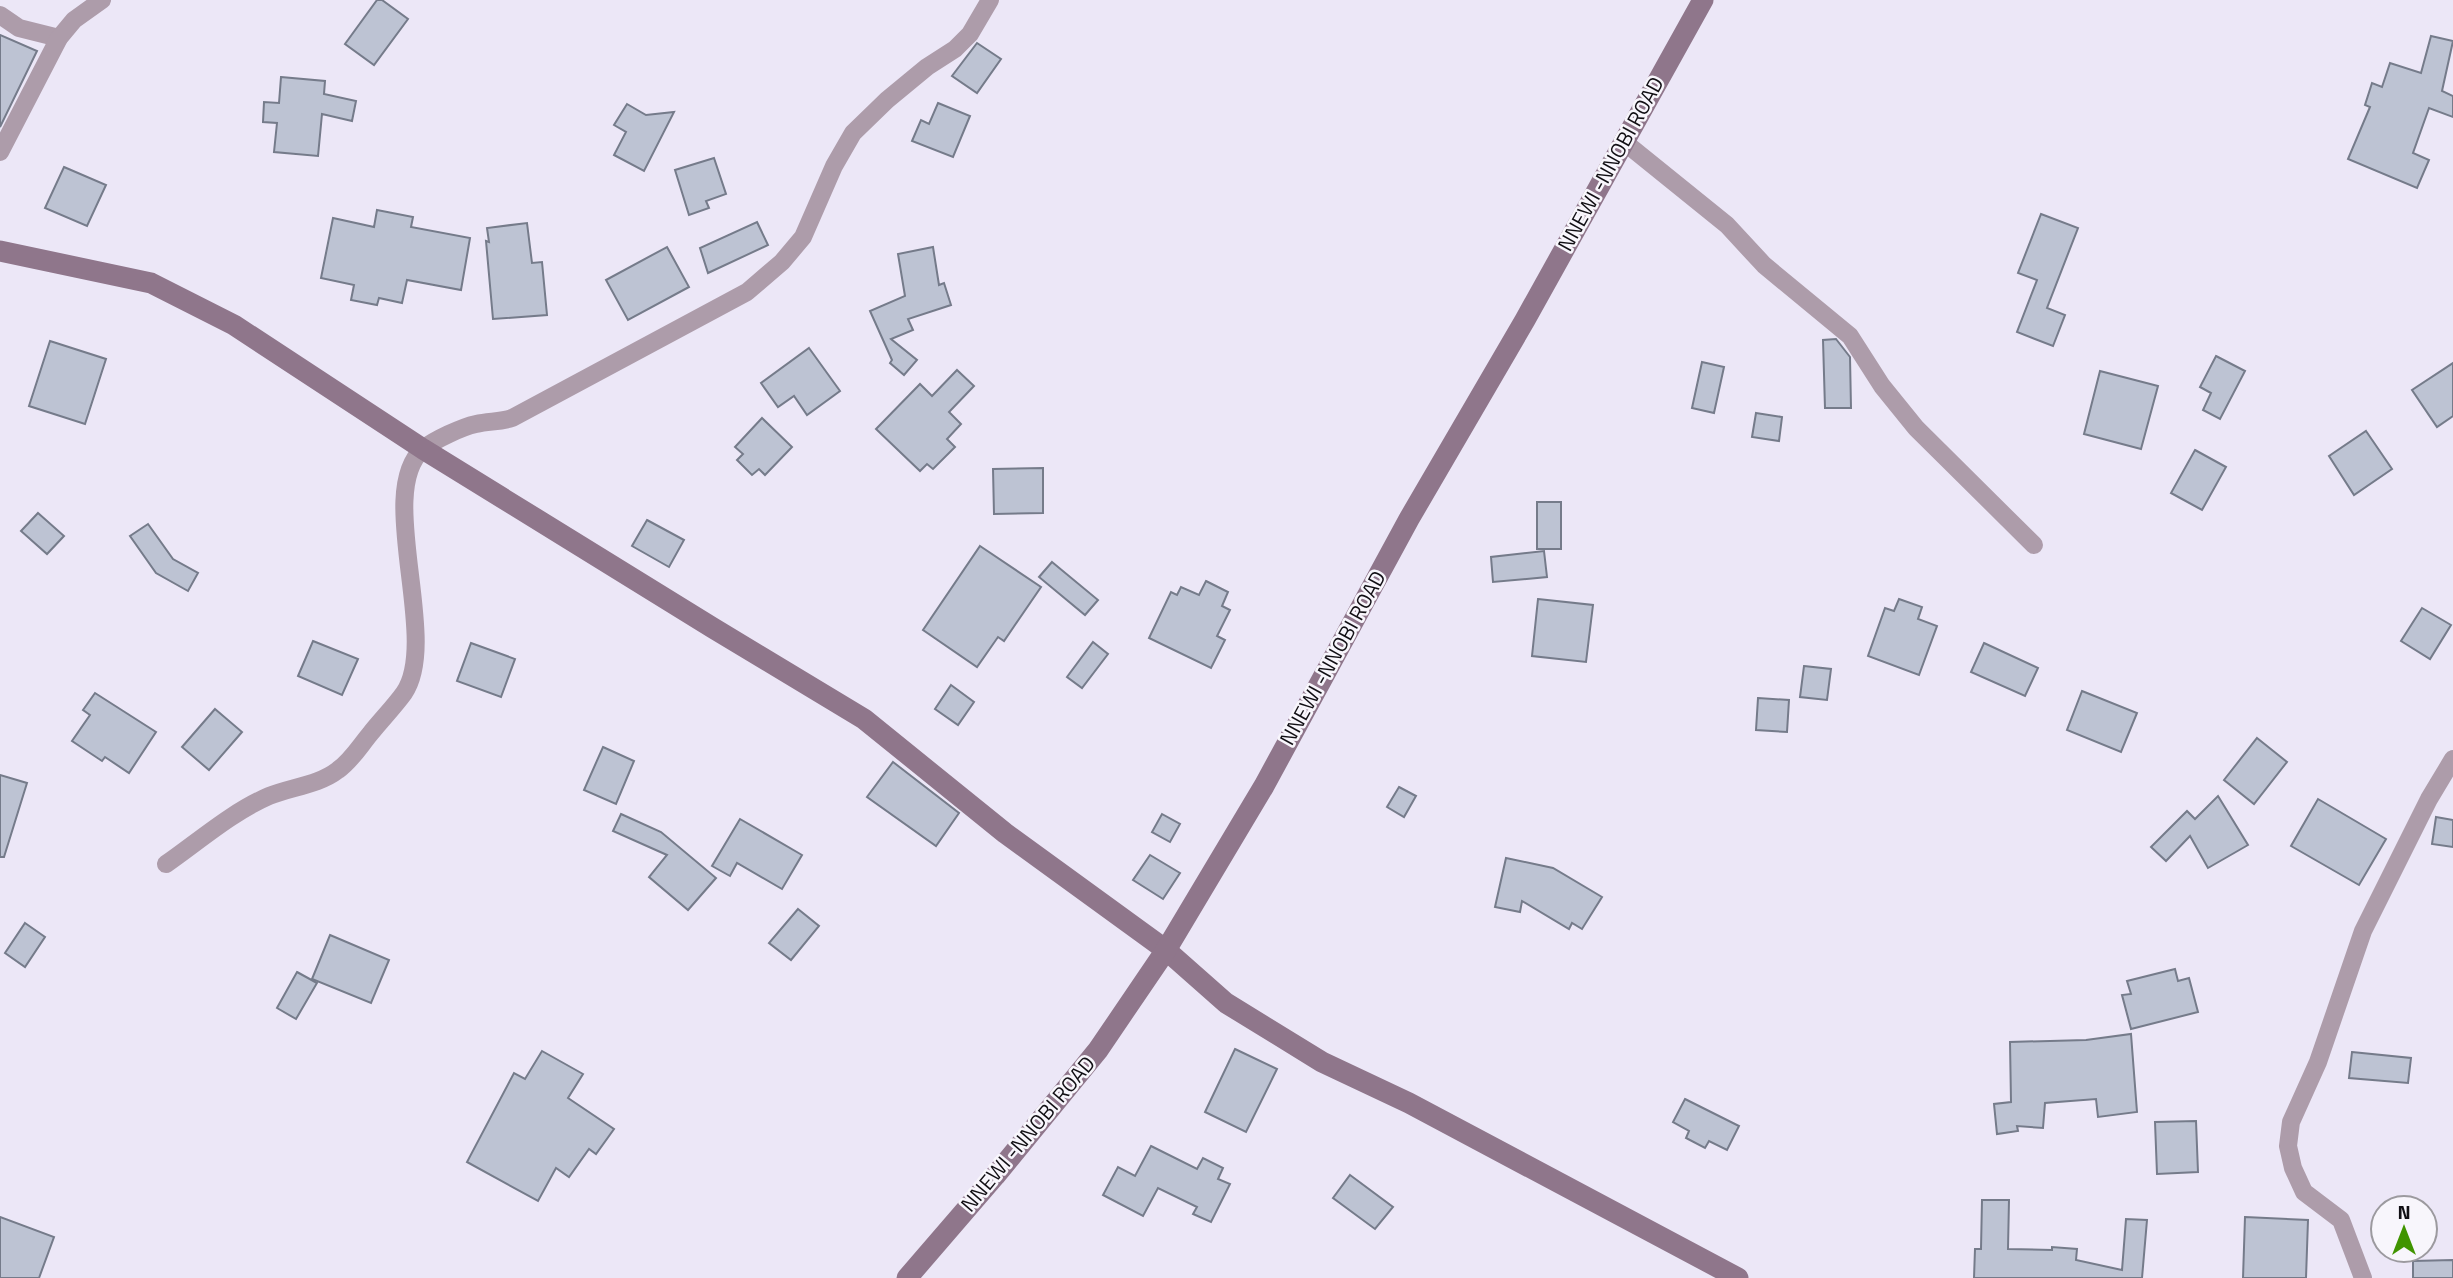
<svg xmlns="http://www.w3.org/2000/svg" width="2453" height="1278" font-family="'Titillium Web',sans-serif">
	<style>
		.building { fill: #bdc3d3; stroke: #757b8a; stroke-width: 2 }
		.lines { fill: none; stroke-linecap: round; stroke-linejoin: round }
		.street { stroke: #ad9caa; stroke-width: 18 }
		.secondary { stroke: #8f768b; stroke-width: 21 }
		.labels { text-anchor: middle; stroke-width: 5; stroke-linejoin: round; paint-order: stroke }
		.street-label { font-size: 21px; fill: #110f14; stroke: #f8f6fc }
	</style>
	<rect width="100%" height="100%" fill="#ece7f7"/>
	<g class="building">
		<polygon points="377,0 382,0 408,19 374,65 345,44"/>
		<polygon points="0,35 37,51 0,127"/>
		<polygon points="2431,36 2453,41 2442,91 2453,96 2453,117 2429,108 2413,153 2429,160 2417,188 2348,159 2370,107 2365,105 2372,83 2382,87 2390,63 2421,73"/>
		<polygon points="977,43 1001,59 977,93 952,76"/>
		<polygon points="281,77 325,81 324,94 356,101 352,121 322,114 318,156 274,152 277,123 263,122 264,102 279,103"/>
		<polygon points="938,103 970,116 953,157 912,141 921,120 929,124"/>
		<polygon points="627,104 646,115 674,112 644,171 614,155 626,132 614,125"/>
		<polygon points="714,158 726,194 706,201 709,208 689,215 675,170"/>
		<polygon points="64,167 106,185 87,226 45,208"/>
		<polygon points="377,210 413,217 411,227 470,238 461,290 407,280 402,303 379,298 377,305 351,300 354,285 321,278 333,218 374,227"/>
		<polygon points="2041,214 2078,228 2047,308 2065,315 2053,346 2017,332 2037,280 2018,273"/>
		<polygon points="757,222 768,245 708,273 700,248"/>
		<polygon points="527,223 532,263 542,262 547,315 493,319 486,241 489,242 487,228"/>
		<polygon points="667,247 689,287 628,320 606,280"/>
		<polygon points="933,247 939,285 944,283 951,305 908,319 913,330 891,339 917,360 904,375 890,363 892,360 870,311 905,296 898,254"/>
		<polygon points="1836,339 1850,357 1851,408 1825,408 1823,340"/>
		<polygon points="50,341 106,359 85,424 29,406"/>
		<polygon points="809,348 840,391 807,415 794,396 778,407 761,383"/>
		<polygon points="2216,356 2245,371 2220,419 2203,410 2211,393 2200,387"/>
		<polygon points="1702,362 1724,367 1714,413 1692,408"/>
		<polygon points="2453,363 2453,416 2437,427 2412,390"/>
		<polygon points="957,370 974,386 949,412 961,424 947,439 955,447 933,469 927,464 920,471 876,429 920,384 932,396"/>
		<polygon points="2100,371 2158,386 2141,449 2084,434"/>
		<polygon points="1756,413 1782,417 1779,441 1752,437"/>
		<polygon points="762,418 792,447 765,475 759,469 752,475 737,460 743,454 735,447"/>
		<polygon points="2366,431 2392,469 2354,495 2329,456"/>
		<polygon points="2195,450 2226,467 2202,510 2171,493"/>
		<polygon points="1043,468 1043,513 994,514 993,469"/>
		<rect x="1537" y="502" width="24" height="47"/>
		<polygon points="38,513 64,536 47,554 21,531"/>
		<polygon points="647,520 684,540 669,567 632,546"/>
		<polygon points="148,524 173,559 198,573 188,591 156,573 130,536"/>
		<polygon points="980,546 1041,587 1004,641 998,637 977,667 923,630"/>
		<polygon points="1544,551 1547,577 1493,582 1491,557"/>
		<polygon points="1052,562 1098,600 1085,615 1039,577"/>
		<polygon points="1206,581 1228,592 1222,606 1230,610 1217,636 1225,640 1211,668 1149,638 1171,592 1177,595 1181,587 1199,595"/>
		<polygon points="1538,599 1593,605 1586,662 1532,656"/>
		<polygon points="1899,599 1922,607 1918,619 1937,626 1919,675 1868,656 1885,608 1894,611"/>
		<polygon points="2422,608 2451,625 2430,659 2401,641"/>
		<polygon points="313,641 358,659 342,695 298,676"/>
		<polygon points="1093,642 1108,654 1082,688 1067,677"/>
		<polygon points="471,643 515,659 501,697 457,681"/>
		<polygon points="1984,643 2038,668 2025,696 1971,672"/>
		<polygon points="1804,666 1831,669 1827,700 1800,697"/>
		<polygon points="951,685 974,702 958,725 935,709"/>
		<polygon points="2082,691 2137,713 2121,752 2067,730"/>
		<polygon points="95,693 156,732 129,773 105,757 102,761 72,741 90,715 83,710"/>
		<polygon points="1758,698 1789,700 1787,732 1756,730"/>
		<polygon points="215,709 242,732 209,770 182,747"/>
		<polygon points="2257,738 2287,762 2254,804 2224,780"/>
		<polygon points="603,747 634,761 616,804 584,790"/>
		<polygon points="893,762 959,813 936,846 867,797"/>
		<polygon points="0,775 27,783 4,857 0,857"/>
		<polygon points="1399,787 1416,796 1404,817 1387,807"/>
		<polygon points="2218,796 2248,845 2208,868 2190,836 2166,861 2151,847 2187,811 2195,819"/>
		<polygon points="2318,799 2386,839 2359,885 2291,846"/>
		<polygon points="621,814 661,832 716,878 688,910 649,877 667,855 613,831"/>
		<polygon points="1162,814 1180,824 1170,842 1152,832"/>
		<polygon points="2436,817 2453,820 2453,847 2432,844"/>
		<polygon points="740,819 802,855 782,889 737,863 730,876 712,866"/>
		<polygon points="1150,855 1180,873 1163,899 1133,880"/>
		<polygon points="1506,858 1553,868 1602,897 1582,929 1572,923 1569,929 1522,901 1520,912 1495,907"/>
		<polygon points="798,909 819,926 791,960 769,943"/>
		<polygon points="25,923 45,937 25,967 5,953"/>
		<polygon points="330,935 389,960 371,1003 312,979"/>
		<polygon points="2175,969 2178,981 2189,978 2198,1012 2131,1029 2122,995 2131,994 2127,981"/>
		<polygon points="297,972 317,983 296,1019 277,1008"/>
		<polygon points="2131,1034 2137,1112 2098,1117 2096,1099 2045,1103 2043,1128 2017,1126 2018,1131 1997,1134 1994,1104 2011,1102 2010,1042 2086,1040"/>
		<polygon points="1235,1049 1277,1069 1246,1132 1205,1112"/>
		<polygon points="542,1051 583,1074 568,1098 614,1129 596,1154 589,1149 569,1177 556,1168 538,1201 467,1162 514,1073 525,1079"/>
		<polygon points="2352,1052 2411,1058 2408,1083 2349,1078"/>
		<polygon points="1685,1099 1739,1126 1727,1150 1709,1141 1705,1148 1686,1138 1689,1131 1673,1122"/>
		<polygon points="2196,1121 2198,1172 2157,1174 2155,1122"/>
		<polygon points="1151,1146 1197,1169 1203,1158 1223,1168 1218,1179 1230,1184 1211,1222 1193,1214 1197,1207 1158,1188 1143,1216 1103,1195 1118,1167 1135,1176"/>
		<polygon points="1350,1175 1393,1207 1375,1229 1333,1198"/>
		<polygon points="1982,1200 2009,1200 2008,1249 2052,1250 2052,1247 2077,1249 2076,1260 2122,1270 2126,1219 2147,1220 2142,1278 1974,1278 1975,1249 1981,1249"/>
		<polygon points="0,1217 54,1237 39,1278 0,1278"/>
		<polygon points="2245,1217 2308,1220 2306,1278 2243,1278"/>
		<polygon points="2453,1260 2453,1278 2413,1278 2413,1261"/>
	</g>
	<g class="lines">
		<g class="street">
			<polyline points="0,15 19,28 59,38"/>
			<polyline points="1623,141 1727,225 1764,265 1850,336 1882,386 1916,428 2034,545"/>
			<polyline points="0,152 59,38 74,20 102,0"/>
			<path d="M166,864C199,841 232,812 269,796C291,787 319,785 338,770C351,761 360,746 370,734C381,720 394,707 404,693C441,639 374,492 423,449C434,440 462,427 476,424C489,421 500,422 512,418L747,292L782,262L803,237L834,166L853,133L887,100L927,67L955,49L970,34L990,0"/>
			<polyline points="2363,1278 2341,1220 2304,1192 2293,1168 2288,1146 2291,1122 2318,1062 2363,931 2429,799 2453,759"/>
		</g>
		<g class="secondary">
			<polyline points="0,251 151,283 234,325 423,449 713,628 864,719 1005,833 1166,950 1226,1003 1322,1062 1409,1103 1738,1278"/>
			<polyline points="907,1278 995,1176 1098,1050 1166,950 1264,786 1409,519 1525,320 1703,0"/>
		</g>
	</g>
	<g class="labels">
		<g class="street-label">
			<text transform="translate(1611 164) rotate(-61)" y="7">NNEWI -NNOBI ROAD</text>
			<text transform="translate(1333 658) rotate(-61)" y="7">NNEWI -NNOBI ROAD</text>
			<text transform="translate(1028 1134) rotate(-50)" y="7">NNEWI -NNOBI ROAD</text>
		</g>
	</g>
	<g transform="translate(2404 1229)"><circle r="33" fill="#f8f6fc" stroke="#9c9a9f" stroke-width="2"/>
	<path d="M0-5L12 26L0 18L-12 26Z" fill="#409400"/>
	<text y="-10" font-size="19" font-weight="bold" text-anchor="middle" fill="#110f14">N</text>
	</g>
</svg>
